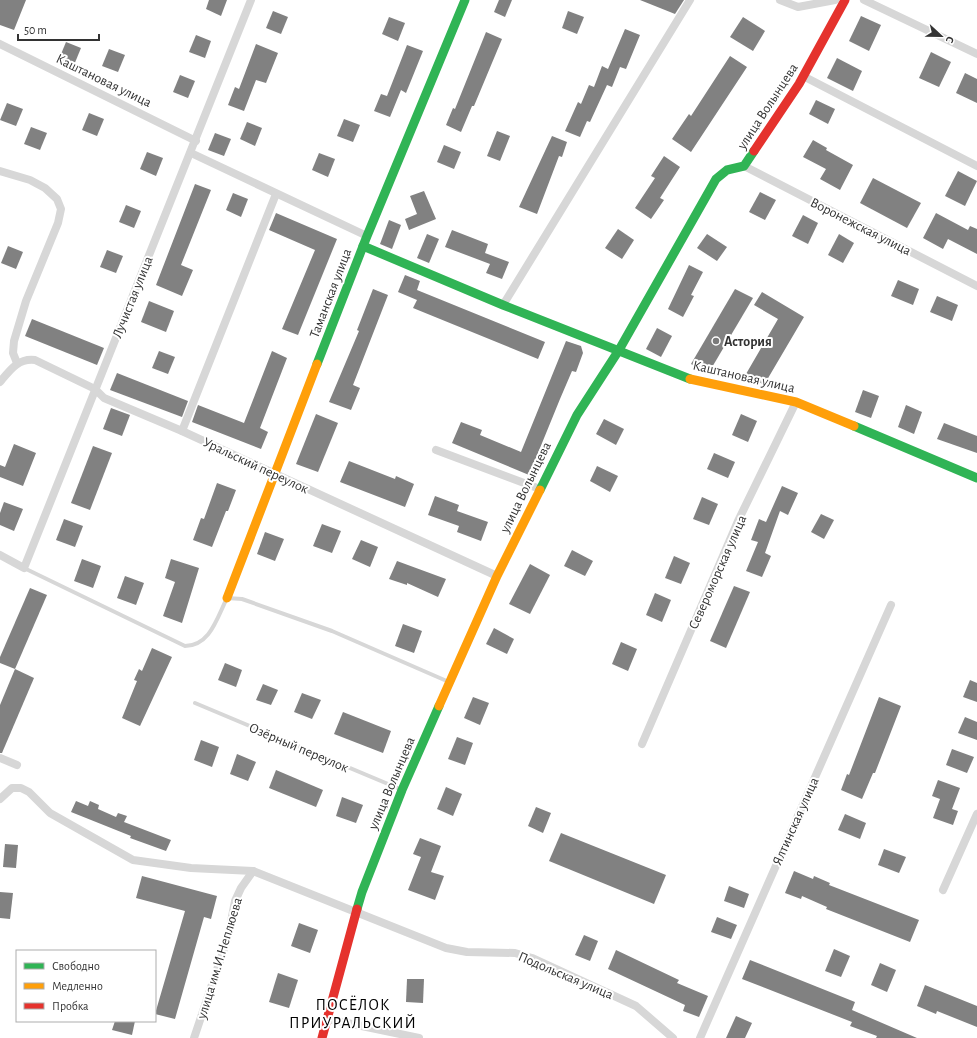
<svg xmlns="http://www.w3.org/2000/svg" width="977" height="1038" font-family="'Alegreya Sans',sans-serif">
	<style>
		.building { fill: #818181 }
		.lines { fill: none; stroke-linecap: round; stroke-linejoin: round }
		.lane { stroke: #d7d7d7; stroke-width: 4 }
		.street { stroke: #d7d7d7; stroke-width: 8 }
		.fast { stroke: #30b455; stroke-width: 9 }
		.slow { stroke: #ff9f0a; stroke-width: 9 }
		.jam { stroke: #e5322d; stroke-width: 9 }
		.poi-dot { fill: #7a7a7a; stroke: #fff; stroke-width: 1.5 }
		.labels { text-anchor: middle; stroke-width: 4; stroke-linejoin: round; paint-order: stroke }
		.street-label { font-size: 14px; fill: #333; stroke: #fff }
		.poi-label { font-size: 14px; font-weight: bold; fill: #333; stroke: #fff; text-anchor: start }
		.quarter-label { font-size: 16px; letter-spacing: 1px; fill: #000; stroke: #fff }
	</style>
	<rect width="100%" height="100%" fill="#fff"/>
	<g class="building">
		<polygon points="0,0 26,0 14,30 0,25"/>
		<polygon points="209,0 227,0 221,16 206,9"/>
		<polygon points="499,0 512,0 505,17 494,12"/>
		<polygon points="640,0 684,0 675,14"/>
		<polygon points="273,11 288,17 281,34 266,28"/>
		<polygon points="568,11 584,17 577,34 562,28"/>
		<polygon points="861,16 881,25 869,51 849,41"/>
		<polygon points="389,17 405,23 398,41 382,34"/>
		<polygon points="743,17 765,31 753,51 730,37"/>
		<polygon points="625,29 640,35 626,69 620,67 612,87 607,85 590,122 587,121 580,137 565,131 578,102 581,104 589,85 594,87 602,66 608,69"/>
		<polygon points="486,32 502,39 474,106 472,106 461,132 446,125 453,108 455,109"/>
		<polygon points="196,35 211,41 205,58 189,52"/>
		<polygon points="66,42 81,48 74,65 59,59"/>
		<polygon points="256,44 278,53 266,83 256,80 244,111 228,105 235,87 239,89"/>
		<polygon points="407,45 423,51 406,93 401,90 390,117 374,111 381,94 387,96"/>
		<polygon points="109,49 125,55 118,72 102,66"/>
		<polygon points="931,52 951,62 939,87 919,78"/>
		<polygon points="730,56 747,67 691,152 672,139 689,114 691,116"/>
		<polygon points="837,58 862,71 853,91 827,78"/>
		<polygon points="965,73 977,79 977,103 956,93"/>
		<polygon points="180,75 195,81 188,98 173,92"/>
		<polygon points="816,100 835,109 828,124 809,114"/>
		<polygon points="7,103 23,109 16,126 0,120"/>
		<polygon points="89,113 104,119 97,136 82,130"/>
		<polygon points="344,119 360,125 353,142 337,136"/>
		<polygon points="247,122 262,128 255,146 240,139"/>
		<polygon points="31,127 47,133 40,150 24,144"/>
		<polygon points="497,131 510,136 500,161 487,156"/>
		<polygon points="215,133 231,139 224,156 208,150"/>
		<polygon points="552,136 567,142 562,157 559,156 537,214 519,207"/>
		<polygon points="813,140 827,148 826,150 853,165 840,190 820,179 826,169 803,157"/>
		<polygon points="444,145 461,152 454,169 437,162"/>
		<polygon points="147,152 163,158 156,176 140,169"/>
		<polygon points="319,153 335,159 328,177 312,170"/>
		<polygon points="664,156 680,167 660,198 664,200 651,219 635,208 655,178 651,176"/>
		<polygon points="958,171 977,181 965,206 945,196"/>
		<polygon points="873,178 921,203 907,228 860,203"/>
		<polygon points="195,184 211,190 181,265 193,270 182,296 156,285"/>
		<polygon points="424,191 436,219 409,230 405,219 417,214 410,196"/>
		<polygon points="760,192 776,200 765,220 749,212"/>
		<polygon points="233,193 248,199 241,217 226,210"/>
		<polygon points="126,205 141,211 134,228 119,222"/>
		<polygon points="276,213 337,239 298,335 282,329 315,250 269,230"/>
		<polygon points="936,213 968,230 970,226 977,229 977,254 948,239 943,249 923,238"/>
		<polygon points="803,215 818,223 808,244 792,236"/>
		<polygon points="389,220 401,225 392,249 380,244"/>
		<polygon points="618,229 634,240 622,259 605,248"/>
		<polygon points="452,230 488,244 485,253 509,262 502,279 486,273 490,264 445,247"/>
		<polygon points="427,234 439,239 429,263 417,258"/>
		<polygon points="707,234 727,247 717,261 697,248"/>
		<polygon points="839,234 854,243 843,263 828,255"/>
		<polygon points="8,246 23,252 16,269 1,263"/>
		<polygon points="107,250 123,256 116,273 100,267"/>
		<polygon points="689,265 703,272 691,295 694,296 683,317 668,309"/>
		<polygon points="405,275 420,281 417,290 545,342 538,359 413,308 417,300 398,292"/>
		<polygon points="898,280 919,289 913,305 891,296"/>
		<polygon points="373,289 388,295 353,385 360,388 351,410 329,402 359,331 357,330"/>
		<polygon points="735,289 753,298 708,374 691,364"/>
		<polygon points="762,292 804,317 764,385 746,374 778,319 754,305"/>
		<polygon points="937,296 958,305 952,321 930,312"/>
		<polygon points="149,301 174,311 166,332 141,322"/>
		<polygon points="32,319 104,348 97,365 25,336"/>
		<polygon points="657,328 672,336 661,357 646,349"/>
		<polygon points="566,341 581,346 583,353 576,372 572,371 560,399 529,475 452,443 461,422 482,430 480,435 521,452"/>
		<polygon points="159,351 175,357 168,374 152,368"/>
		<polygon points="272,351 287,358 260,428 268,432 261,449 192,422 198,405 244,423"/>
		<polygon points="117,373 188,401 182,417 110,390"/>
		<polygon points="863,390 879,396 871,418 855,412"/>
		<polygon points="906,405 922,412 914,434 898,427"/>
		<polygon points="111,408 130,415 122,436 103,429"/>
		<polygon points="316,414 338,423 318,472 296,464"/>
		<polygon points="741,414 757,421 748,442 732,435"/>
		<polygon points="604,419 624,429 616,445 596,434"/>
		<polygon points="944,423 977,436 977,453 937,439"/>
		<polygon points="14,444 36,453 23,486 0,477 0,465 5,467"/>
		<polygon points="93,446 112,453 90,510 71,503"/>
		<polygon points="714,453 735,462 728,478 707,469"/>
		<polygon points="349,461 395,479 396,476 414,484 405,507 340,482"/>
		<polygon points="597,466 618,476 610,492 590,481"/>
		<polygon points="217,483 236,490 228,511 226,511 212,547 193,540 201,518 204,519"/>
		<polygon points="782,486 798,493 788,515 780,511 765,553 771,556 762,577 746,571 758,542 751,540 759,519 766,522"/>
		<polygon points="435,496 459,505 457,511 488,522 481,541 457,532 459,526 428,515"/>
		<polygon points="702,497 718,504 709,525 693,519"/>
		<polygon points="4,502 23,509 14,531 0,525 0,513"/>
		<polygon points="821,514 834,520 824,539 811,532"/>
		<polygon points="64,519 83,526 75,547 56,540"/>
		<polygon points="322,524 341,531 332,553 313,546"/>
		<polygon points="265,532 284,539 275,561 257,554"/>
		<polygon points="361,540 378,547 370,567 352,559"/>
		<polygon points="572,550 593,561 585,576 564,566"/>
		<polygon points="674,556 690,563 681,584 665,578"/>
		<polygon points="82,559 101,566 93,588 74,581"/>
		<polygon points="171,559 199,568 182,623 163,616 175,582 165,578"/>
		<polygon points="397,561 446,579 438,597 407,583 407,585 389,579"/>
		<polygon points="530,564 550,575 530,614 509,604"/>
		<polygon points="125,576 144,583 136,605 117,598"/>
		<polygon points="734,586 750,592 726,648 710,641"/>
		<polygon points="30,588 47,595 15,669 0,663 0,657"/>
		<polygon points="655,593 671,600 662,622 646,615"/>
		<polygon points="403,624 422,631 414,653 395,646"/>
		<polygon points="494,628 514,639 507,654 486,644"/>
		<polygon points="621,642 637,649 628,671 612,664"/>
		<polygon points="152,648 172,657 140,726 122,718 137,681 134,680 139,669 142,671"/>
		<polygon points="225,663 242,670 236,687 218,680"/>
		<polygon points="15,669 34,678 2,753 0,753 0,705"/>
		<polygon points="970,680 977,683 977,702 963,697"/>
		<polygon points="263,684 278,690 271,705 256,700"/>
		<polygon points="302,693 321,700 312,719 294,712"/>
		<polygon points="473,697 489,703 480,725 464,718"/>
		<polygon points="879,697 901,706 875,773 873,773 862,799 841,790 847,774 849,775"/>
		<polygon points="343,712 391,731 383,753 334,734"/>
		<polygon points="965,717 977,722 977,740 958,733"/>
		<polygon points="457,737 473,743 465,765 448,759"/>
		<polygon points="201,740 219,747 212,767 194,760"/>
		<polygon points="952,749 974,757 967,773 946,765"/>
		<polygon points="237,754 256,762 248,781 230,774"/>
		<polygon points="276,770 323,790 316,807 269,788"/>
		<polygon points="938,780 960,788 952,809 958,811 953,825 933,818 940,799 932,796"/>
		<polygon points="446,787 462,794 453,816 437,809"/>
		<polygon points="342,797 363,805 356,823 336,816"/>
		<polygon points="76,801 88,806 90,801 99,805 98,809 116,817 118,813 127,816 124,822 171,840 166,851 130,838 131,836 71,812"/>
		<polygon points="536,807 551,813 543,833 528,826"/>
		<polygon points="845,814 866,823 860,839 838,830"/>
		<polygon points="561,833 666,875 654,904 549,861"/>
		<polygon points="420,838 441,846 431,872 444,876 435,900 408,890 421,857 413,854"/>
		<polygon points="5,844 18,845 16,868 3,867"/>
		<polygon points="884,849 906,857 899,873 878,865"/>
		<polygon points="794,871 813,879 814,876 830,883 829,885 919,920 910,942 826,909 827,907 802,896 801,899 785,893"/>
		<polygon points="142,876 217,896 211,919 204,917 175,1019 155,1014 185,911 136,898"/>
		<polygon points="729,886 749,894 744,908 724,901"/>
		<polygon points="0,892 13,893 10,919 0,918"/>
		<polygon points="717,917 737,925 731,939 711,932"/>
		<polygon points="299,923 318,930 310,953 291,946"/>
		<polygon points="584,935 598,941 590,961 575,955"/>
		<polygon points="834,949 850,956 841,977 825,971"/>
		<polygon points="616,950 679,980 677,983 708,996 699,1017 683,1011 685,1005 608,969"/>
		<polygon points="750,960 855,1002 852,1010 917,1038 876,1038 877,1036 850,1026 852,1022 742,979"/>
		<polygon points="880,963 896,970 887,992 871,985"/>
		<polygon points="278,973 298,980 289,1008 269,1002"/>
		<polygon points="407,979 424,979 423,1003 406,1002"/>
		<polygon points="925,985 977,1006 977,1027 937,1011 936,1014 917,1006"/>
		<polygon points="736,1016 752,1023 745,1038 726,1038"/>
		<polygon points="115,1021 135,1021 132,1035 112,1030"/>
	</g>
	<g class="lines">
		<g class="lane">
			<path d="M24,568L185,646C210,646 217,618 227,598L242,599L332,631L449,682"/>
			<polyline points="195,703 400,789"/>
		</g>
		<g class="street">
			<polyline points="780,0 798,7 835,0"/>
			<polyline points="864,0 977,54"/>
			<polyline points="0,44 196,141"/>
			<polyline points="803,76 977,166"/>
			<polyline points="191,153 367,236"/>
			<polyline points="744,166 977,286"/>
			<polyline points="0,171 30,180 45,188 57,199 61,209 58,223 26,301 14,341 13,353 17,363"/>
			<polyline points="503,305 690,0"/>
			<path d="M0,382C10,370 18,358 35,360L95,389L104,398L182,431L497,576"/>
			<polyline points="182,431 276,194"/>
			<polyline points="436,450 540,489"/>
			<polyline points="0,555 24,568 251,0"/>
			<polyline points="642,744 738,521 796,402"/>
			<polyline points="0,758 17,765"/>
			<polyline points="0,799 12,788 21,788 29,792 50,813 133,860 191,868 253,871"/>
			<polyline points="943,890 977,814"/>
			<polyline points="328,1019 419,1038"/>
			<polyline points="194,1038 228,937 235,901 241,888 253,871 446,948 467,952 515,953 532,958 636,1006 673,1038"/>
			<polyline points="700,1038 891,605"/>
		</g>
		<g class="fast">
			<polyline points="363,246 503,305 690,379"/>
			<polyline points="317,364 367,236 465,0"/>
			<polyline points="854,426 977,478"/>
			<polyline points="540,490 577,415 619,350 716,179 727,170 744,166 754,151"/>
			<polyline points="357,909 362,892 402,790 439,706"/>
		</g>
		<g class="slow">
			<polyline points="690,379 796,402 854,426"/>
			<polyline points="227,598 317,364"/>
			<polyline points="439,706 497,576 540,490"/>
		</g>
		<g class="jam">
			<polyline points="754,151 799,84 845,0"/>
			<polyline points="322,1038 357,909"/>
		</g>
	</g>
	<circle class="poi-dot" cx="716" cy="341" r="4"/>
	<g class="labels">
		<g class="street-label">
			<text transform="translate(104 80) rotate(26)" y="5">Каштановая улица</text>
			<text transform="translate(767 106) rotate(-57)" y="5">улица Волынцева</text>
			<text transform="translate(861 226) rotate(27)" y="5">Воронежская улица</text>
			<text transform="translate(330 293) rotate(-69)" y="5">Таманская улица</text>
			<text transform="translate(132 297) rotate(-68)" y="5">Лучистая улица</text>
			<text transform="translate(744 376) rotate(13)" y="5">Каштановая улица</text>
			<text transform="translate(256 465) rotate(25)" y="5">Уральский переулок</text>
			<text transform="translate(525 487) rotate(-64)" y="5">улица Волынцева</text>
			<text transform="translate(717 572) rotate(-66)" y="5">Североморская улица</text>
			<text transform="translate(299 747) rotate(23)" y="5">Озёрный переулок</text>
			<text transform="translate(391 783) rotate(-67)" y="5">улица Волынцева</text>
			<text transform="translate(795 821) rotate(-66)" y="5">Ялтинская улица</text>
			<text transform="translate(219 958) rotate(-73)" y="5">улица им.И.Неплюева</text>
			<text transform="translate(566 975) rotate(23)" y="5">Подольская улица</text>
		</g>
		<g class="poi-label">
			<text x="724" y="346">Астория</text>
		</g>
		<g class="quarter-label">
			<text x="353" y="1010">ПОСЁЛОК<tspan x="353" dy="18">ПРИУРАЛЬСКИЙ</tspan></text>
		</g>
	</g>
	<rect x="16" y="950" width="140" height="72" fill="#ffffff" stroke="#adadad"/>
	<rect x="24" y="963" width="20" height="6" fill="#30b455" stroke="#adadad"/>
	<text x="52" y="970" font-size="12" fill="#333333">Свободно</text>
	<rect x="24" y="983" width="20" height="6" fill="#ff9f0a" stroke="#adadad"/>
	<text x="52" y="990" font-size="12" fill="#333333">Медленно</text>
	<rect x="24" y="1003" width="20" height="6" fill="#e5322d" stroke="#adadad"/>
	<text x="52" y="1010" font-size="12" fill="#333333">Пробка</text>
	<g transform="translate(941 36) rotate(112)" stroke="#ffffff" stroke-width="3" paint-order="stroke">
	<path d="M0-3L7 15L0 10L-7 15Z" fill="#333333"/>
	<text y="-6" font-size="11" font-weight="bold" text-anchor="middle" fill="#333333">С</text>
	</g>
	<path d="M18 34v6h81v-6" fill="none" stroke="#333333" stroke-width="2"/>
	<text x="24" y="34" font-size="12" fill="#333333" stroke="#ffffff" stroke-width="3" paint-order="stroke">50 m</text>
</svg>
